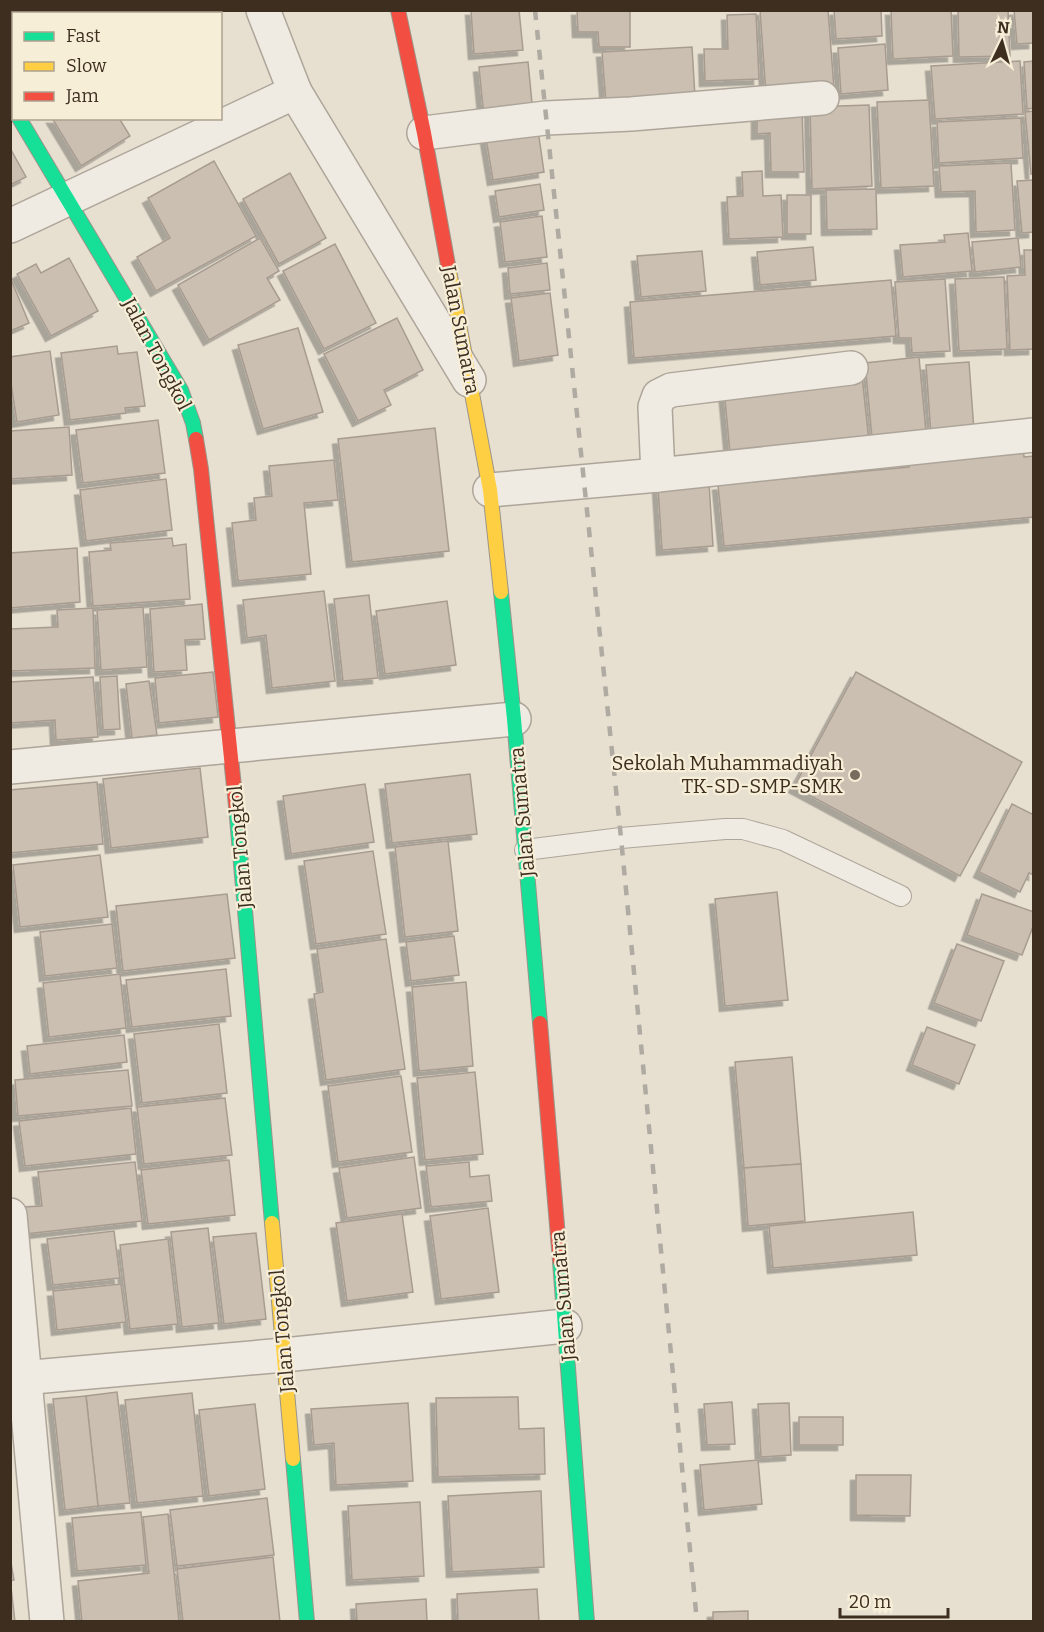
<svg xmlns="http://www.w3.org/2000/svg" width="1044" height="1632" font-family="Bitter,serif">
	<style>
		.building { fill: #cbbfb2; stroke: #a89c90; stroke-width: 1.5; filter: url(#shadow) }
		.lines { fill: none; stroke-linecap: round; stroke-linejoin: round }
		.lane-casing { stroke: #ada599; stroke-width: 22 }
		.street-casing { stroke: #ada599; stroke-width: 36 }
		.fast-casing { stroke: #9c958a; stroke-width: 16 }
		.slow-casing { stroke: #9c958a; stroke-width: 16 }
		.jam-casing { stroke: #9c958a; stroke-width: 16 }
		.lane { stroke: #efebe3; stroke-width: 20 }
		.street { stroke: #efebe3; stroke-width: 33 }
		.fast { stroke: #16e098; stroke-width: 14 }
		.slow { stroke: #ffcf43; stroke-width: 14 }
		.jam { stroke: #f24e42; stroke-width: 14 }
		.rail { stroke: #afaaa2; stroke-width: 4.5; stroke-dasharray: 10 10; stroke-linecap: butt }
		.poi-dot { fill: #786c5e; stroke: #f7eed8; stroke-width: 2 }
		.labels { text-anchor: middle; stroke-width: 4.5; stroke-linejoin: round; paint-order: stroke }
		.street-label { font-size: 20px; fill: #3d2e20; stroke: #f7eed8 }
		.poi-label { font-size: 20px; fill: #3d2e20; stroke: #f7eed8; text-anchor: end }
	</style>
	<defs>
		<filter id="shadow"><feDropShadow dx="-5.5" dy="5.5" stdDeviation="0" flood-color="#0004"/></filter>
	</defs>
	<rect width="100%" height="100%" fill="#e7e0d1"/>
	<g class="building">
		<polygon points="10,10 27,10 38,13 14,14 14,45 10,54"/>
		<polygon points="133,10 182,10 183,14 127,14"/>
		<polygon points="471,10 519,10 523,50 474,54"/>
		<polygon points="577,10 630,10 630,47 599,47 598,32 578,32"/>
		<polygon points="760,10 828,10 834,89 766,94"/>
		<polygon points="834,10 881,10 882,36 836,39"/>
		<polygon points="891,10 951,10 953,56 893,59"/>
		<polygon points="958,10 1008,10 1010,56 959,57"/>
		<polygon points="1014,10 1034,10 1034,43 1017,44"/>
		<polygon points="756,14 759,79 705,81 704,49 728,49 727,15"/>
		<polygon points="885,44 888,90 841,94 838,48"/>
		<polygon points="692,47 695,97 606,103 602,52"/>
		<polygon points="1020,61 1023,114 935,119 931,66"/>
		<polygon points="1034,61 1034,108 1027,109 1024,62"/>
		<polygon points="528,62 533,113 484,118 479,67"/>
		<polygon points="929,100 934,186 881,188 877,102"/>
		<polygon points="869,105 872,186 812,189 810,107"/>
		<polygon points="802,111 804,172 771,172 770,133 757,134 757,112"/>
		<polygon points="1034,111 1034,174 1031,174 1025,112"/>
		<polygon points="52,118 119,118 130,136 81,166"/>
		<polygon points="1021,118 1023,158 939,163 937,122"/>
		<polygon points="538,130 544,172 493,180 486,138"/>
		<polygon points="10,148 26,177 10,185"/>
		<polygon points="214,161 256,236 156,291 137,257 170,238 148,198"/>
		<polygon points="1011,163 1015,230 976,232 975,191 941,192 939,166"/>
		<polygon points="762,171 763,196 781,195 783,237 729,239 727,197 743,196 742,172"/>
		<polygon points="290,173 326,238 279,264 243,199"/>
		<polygon points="1034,180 1034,232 1022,233 1017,181"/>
		<polygon points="540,184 544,210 499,217 495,191"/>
		<polygon points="876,189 877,229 827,230 826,190"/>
		<rect x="787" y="195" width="24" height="39"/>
		<polygon points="542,216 547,257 505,262 500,222"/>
		<polygon points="968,233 972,271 903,277 900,245 945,242 944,235"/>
		<polygon points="260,238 279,271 267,278 280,300 209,340 178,285"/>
		<polygon points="1018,238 1021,267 975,272 972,242"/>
		<polygon points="335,244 376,323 324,349 283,271"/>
		<polygon points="813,247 816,280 760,285 757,252"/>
		<polygon points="1024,250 1034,250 1034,349 1010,350 1007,276 1025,275"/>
		<polygon points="702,251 706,291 641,297 637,256"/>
		<polygon points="69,258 98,311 51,336 17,274 36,264 41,273"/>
		<polygon points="547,263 550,290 510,294 508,268"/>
		<polygon points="10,277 29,323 10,331"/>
		<polygon points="1004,277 1007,349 959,351 955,279"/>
		<polygon points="945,279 950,351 912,353 911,338 899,338 895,282"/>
		<polygon points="891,280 896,336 634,358 630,302"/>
		<polygon points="550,293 558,355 519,361 511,298"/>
		<polygon points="397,318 423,370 384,390 391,405 358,421 324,354"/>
		<polygon points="298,328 323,412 263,429 238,345"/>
		<polygon points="117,346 118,354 137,352 145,406 125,408 126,413 70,420 61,353"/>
		<polygon points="50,351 59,415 17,422 10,377 10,357"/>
		<polygon points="919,357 927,443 873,448 865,363"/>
		<polygon points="969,362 974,431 931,435 926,365"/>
		<polygon points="862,376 870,451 731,464 724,389"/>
		<polygon points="158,420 165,473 83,483 76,430"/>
		<polygon points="69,427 72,475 10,479 10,431"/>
		<polygon points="435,428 449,551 352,562 338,439"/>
		<polygon points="1023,442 1024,457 1034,456 1034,517 724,546 718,485 909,467 908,452"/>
		<polygon points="334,460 338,500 304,503 311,574 238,581 232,523 256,520 254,498 272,496 269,466"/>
		<polygon points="166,479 172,530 86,541 80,490"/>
		<polygon points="709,483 713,546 662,550 658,486"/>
		<polygon points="172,538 173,546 186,544 190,599 93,606 89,552 111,550 110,543"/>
		<polygon points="77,548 80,602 10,608 10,553"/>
		<polygon points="324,591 335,681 272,688 266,635 247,638 243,600"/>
		<polygon points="369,595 378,678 343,681 334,599"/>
		<polygon points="447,601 456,665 385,674 376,611"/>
		<polygon points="202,604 205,639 185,640 187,670 154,672 150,609"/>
		<polygon points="143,607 147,667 101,670 97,610"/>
		<polygon points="93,608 95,668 10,671 10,629 58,627 57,610"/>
		<polygon points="213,672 218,717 159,723 155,678"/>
		<polygon points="856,672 1022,762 960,876 794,787"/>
		<polygon points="117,676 120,729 103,730 100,677"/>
		<polygon points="93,677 98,737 56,740 55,720 10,723 10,682"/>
		<polygon points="149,681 157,735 132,738 126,684"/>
		<polygon points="200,768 208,837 111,848 103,779"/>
		<polygon points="470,774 477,834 392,843 385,784"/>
		<polygon points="97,782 103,844 10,853 10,790"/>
		<polygon points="365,784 374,842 291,854 283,796"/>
		<polygon points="1012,804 1034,815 1034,875 1029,873 1020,892 979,872"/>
		<polygon points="448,841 458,931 405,937 395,847"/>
		<polygon points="373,851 386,934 316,944 304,861"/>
		<polygon points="100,855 108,917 20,927 13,865"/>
		<polygon points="777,892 788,1000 725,1006 715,899"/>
		<polygon points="227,894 235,958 123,971 116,906"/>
		<polygon points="982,894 1034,912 1034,924 1022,955 967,935"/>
		<polygon points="112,924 117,968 45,976 40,932"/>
		<polygon points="454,936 459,975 411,981 406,942"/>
		<polygon points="386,939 405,1069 326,1080 314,994 323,992 317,949"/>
		<polygon points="957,944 1004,961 981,1021 934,1003"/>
		<polygon points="226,969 231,1016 132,1027 126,980"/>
		<polygon points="120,974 126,1028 49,1037 43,983"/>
		<polygon points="466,982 473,1066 419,1071 412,987"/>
		<polygon points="219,1024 227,1093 142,1103 134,1034"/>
		<polygon points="927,1027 975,1045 959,1084 912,1065"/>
		<polygon points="124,1035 127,1062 30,1074 27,1046"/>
		<polygon points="792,1057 801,1164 744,1168 735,1062"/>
		<polygon points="128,1070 132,1106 18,1116 15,1080"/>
		<polygon points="475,1072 483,1154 425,1160 417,1078"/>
		<polygon points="401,1076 412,1152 338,1162 328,1086"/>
		<polygon points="225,1098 232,1155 144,1164 137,1107"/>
		<polygon points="131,1108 136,1154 25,1166 19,1121"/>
		<polygon points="414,1157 421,1208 347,1218 339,1168"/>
		<polygon points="229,1160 235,1215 148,1224 141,1170"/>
		<polygon points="135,1162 142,1221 25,1234 22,1207 42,1206 38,1172"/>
		<polygon points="469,1162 470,1177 489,1175 492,1201 431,1207 426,1166"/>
		<polygon points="801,1164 805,1221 748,1226 744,1168"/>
		<polygon points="488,1208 499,1292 441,1299 430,1216"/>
		<polygon points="913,1212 917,1255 773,1268 769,1226"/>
		<polygon points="402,1214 413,1292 347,1301 336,1223"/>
		<polygon points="208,1228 219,1323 182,1327 171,1232"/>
		<polygon points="114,1231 120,1278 53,1285 47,1239"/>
		<polygon points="256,1233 266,1319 224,1324 213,1237"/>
		<polygon points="168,1239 178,1324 130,1329 120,1245"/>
		<polygon points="121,1284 126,1322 57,1330 53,1291"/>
		<polygon points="117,1392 130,1503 98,1506 86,1396"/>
		<polygon points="192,1393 203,1496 137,1503 125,1400"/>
		<polygon points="86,1396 98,1506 65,1510 53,1399"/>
		<polygon points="518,1397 519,1429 544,1428 545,1474 438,1477 436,1398"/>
		<polygon points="732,1402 735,1444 707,1445 704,1404"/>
		<polygon points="408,1403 413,1481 336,1485 334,1443 314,1445 311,1409"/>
		<polygon points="789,1403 791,1455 761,1457 758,1404"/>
		<polygon points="255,1404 265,1489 209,1496 199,1410"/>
		<rect x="799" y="1417" width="44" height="28"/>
		<polygon points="758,1460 762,1504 704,1510 700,1465"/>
		<polygon points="856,1475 911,1475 910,1516 856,1515"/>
		<polygon points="541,1491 544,1567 452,1572 448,1496"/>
		<polygon points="267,1498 274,1555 177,1566 170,1510"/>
		<polygon points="420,1502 424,1576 352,1580 348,1506"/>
		<polygon points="141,1512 146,1565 77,1571 72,1518"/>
		<polygon points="168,1514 179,1622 82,1622 78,1581 149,1573 143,1517"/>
		<polygon points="10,1557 14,1580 10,1581"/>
		<polygon points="273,1557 280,1622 183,1622 177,1569"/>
		<polygon points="11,1587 15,1622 10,1622"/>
		<polygon points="537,1589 539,1622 458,1622 457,1594"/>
		<polygon points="426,1599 427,1622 357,1622 356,1604"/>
		<polygon points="748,1611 748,1622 713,1622 713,1612"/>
	</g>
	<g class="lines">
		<g class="lane-casing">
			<polyline id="lane" points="525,850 621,838 725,829 743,829 783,840 901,896"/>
		</g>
		<g class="street-casing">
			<g id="street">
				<polyline points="263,10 295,92 469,380"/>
				<polyline points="424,133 546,118 631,114 822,98"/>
				<polyline points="10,226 295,92"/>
				<polyline points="658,475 655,407 659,396 671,390 851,368"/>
				<polyline points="490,490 658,475 1034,435"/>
				<polyline points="10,767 514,719"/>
				<polyline points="10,1215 47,1622"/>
				<polyline points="10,1379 284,1355 565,1326"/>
			</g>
		</g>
		<g class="fast-casing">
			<g id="fast">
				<polyline points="19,118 181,390 193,423 196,439"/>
				<polyline points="501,592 514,719 540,1023"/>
				<polyline points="236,806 272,1223"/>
				<polyline points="560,1261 587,1622"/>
				<polyline points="293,1459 307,1622"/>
			</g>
		</g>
		<g class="slow-casing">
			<g id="slow">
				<polyline points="448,265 490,490 501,592"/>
				<polyline points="272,1223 293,1459"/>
			</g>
		</g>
		<g class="jam-casing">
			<g id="jam">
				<polyline points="398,10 424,133 448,265"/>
				<polyline points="196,439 201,469 236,806"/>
				<polyline points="540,1023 560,1261"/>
			</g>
		</g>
		<use href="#lane" class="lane"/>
		<use href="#street" class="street"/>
		<use href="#fast" class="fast"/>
		<use href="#slow" class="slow"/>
		<use href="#jam" class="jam"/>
		<polyline class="rail" points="535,10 621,838 697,1622"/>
	</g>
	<circle class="poi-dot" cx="855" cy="775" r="6"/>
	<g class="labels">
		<g class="street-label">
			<text transform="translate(461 330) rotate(79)" y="7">Jalan Sumatra</text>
			<text transform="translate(157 354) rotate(62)" y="7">Jalan Tongkol</text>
			<text transform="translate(522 812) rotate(-95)" y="7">Jalan Sumatra</text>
			<text transform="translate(240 847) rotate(-95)" y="7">Jalan Tongkol</text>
			<text transform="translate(563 1296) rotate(-95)" y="7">Jalan Sumatra</text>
			<text transform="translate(282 1331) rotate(-95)" y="7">Jalan Tongkol</text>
		</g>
		<g class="poi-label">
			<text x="843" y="770">Sekolah Muhammadiyah<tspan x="843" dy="23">TK-SD-SMP-SMK</tspan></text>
		</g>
	</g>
	<rect width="1044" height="1632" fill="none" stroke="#3d2e20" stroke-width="24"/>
	<rect x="12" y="12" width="210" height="108" fill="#f7eed8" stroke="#ada18e" stroke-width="1.5"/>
	<rect x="24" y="32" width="30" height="9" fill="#16e098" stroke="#ada18e" stroke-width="1.5"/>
	<text x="66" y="42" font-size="18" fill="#3d2e20">Fast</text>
	<rect x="24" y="62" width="30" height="9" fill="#ffcf43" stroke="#ada18e" stroke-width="1.5"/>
	<text x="66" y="72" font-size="18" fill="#3d2e20">Slow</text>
	<rect x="24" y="92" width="30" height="9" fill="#f24e42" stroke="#ada18e" stroke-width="1.5"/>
	<text x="66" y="102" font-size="18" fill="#3d2e20">Jam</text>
	<g transform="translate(1002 42) rotate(5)" stroke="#f7eed8" stroke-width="4.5" paint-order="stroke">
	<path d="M0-4.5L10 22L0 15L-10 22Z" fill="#3d2e20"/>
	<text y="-9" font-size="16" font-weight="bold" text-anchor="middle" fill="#3d2e20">N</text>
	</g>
	<path d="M840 1608v9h108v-9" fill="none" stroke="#3d2e20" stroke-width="3"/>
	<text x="849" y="1608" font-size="18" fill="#3d2e20" stroke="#f7eed8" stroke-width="4.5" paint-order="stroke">20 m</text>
</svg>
